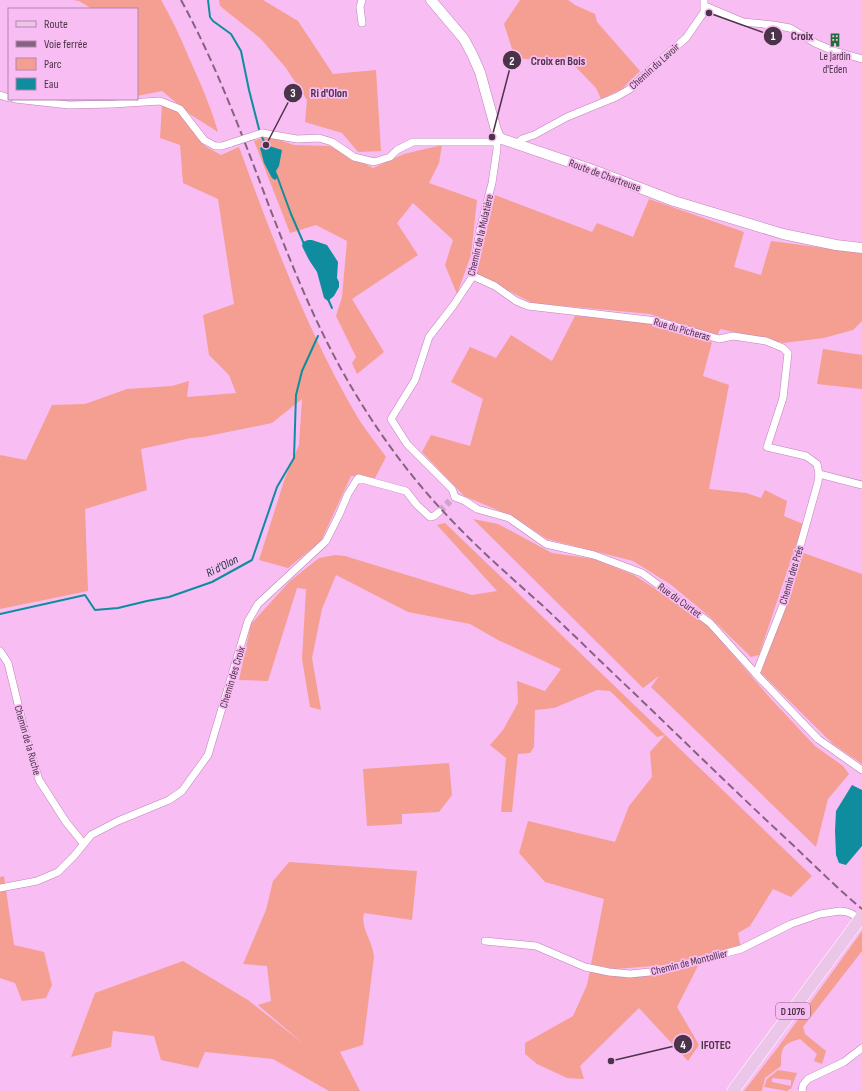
<svg xmlns="http://www.w3.org/2000/svg" width="862" height="1091" font-family="'Sofia Sans Condensed',sans-serif">
	<style>
		.green { fill: #f49f91; fill-rule: evenodd }
		.water { fill: #0f8d9e }
		.lines { fill: none; stroke-linecap: round; stroke-linejoin: round }
		.stream { stroke: #0f8d9e; stroke-width: 2 }
		.street-tunnel { stroke: #d5a2d0; stroke-width: 7; stroke-dasharray: 7 3.5; stroke-linecap: butt }
		.street-casing { stroke: #bc84b7; stroke-width: 8 }
		.secondary-casing { stroke: #bc84b7; stroke-width: 11 }
		.primary-casing { stroke: #fff; stroke-width: 13 }
		.street { stroke: #fff; stroke-width: 7 }
		.secondary { stroke: #fff; stroke-width: 10 }
		.primary { stroke: #ecc6e8; stroke-width: 12 }
		.rail { stroke: #866282; stroke-width: 2; stroke-dasharray: 8 4; stroke-linecap: butt }
		.street-bridge-casing { stroke: #bc84b7; stroke-width: 8; stroke-linecap: butt }
		.primary-bridge-casing { stroke: #fff; stroke-width: 13; stroke-linecap: butt }
		.street-bridge { stroke: #fff; stroke-width: 7 }
		.primary-bridge { stroke: #ecc6e8; stroke-width: 12 }
		.labels { text-anchor: middle; stroke-width: 3.5; stroke-linejoin: round; paint-order: stroke }
		.shield { fill: #f8bdf2; stroke: #7f5d7c; stroke-width: 1 }
		.shield-label { font-size: 10px; font-weight: bold; fill: #4b3449 }
		.poi-label { font-size: 11px; fill: #4b3449; stroke: #f8bdf2 }
		.street-label { font-size: 11px; fill: #4b3449; stroke: #f8bdf2 }
		.water-label { font-size: 12px; font-style: italic; fill: #123238; stroke: #f8bdf2 }
		.leader { fill: none; stroke: #4b3449; stroke-width: 1.5 }
		.callout-dot { fill: #4b3449; stroke: #f8bdf2; stroke-width: 1.5 }
		.mark-label { font-size: 12px; text-anchor: middle; font-weight: bold; fill: #fff }
		.callout-label { font-size: 12px; text-anchor: middle; font-weight: bold; fill: #4b3449; stroke: #f8bdf2; stroke-width: 3.5; stroke-linejoin: round; paint-order: stroke }
	</style>
	<rect width="100%" height="100%" fill="#f8bdf2"/>
	<g class="green">
		<path d="M73,0H161C172,19 181,38 189,58C200,82 211,107 218,132L191,115L162,91L137,96V9H92L79,1Z"/>
		<polygon points="219,0 263,0 298,21 333,74 376,70 381,151 358,152 342,133 305,122 307,100 286,68 260,38 220,6"/>
		<polygon points="520,0 568,0 575,5 595,14 597,22 640,71 622,89 601,99 596,88 572,63 515,58 504,24"/>
		<path d="M162,104L178,112L205,146L221,155L239,147C273,240 308,333 358,418C366,431 377,444 386,457L375,478L351,476L321,541L288,568L259,560L285,478L299,445L302,399L272,423L203,437L191,438L141,449L147,490L85,509L88,591L0,609V455L26,460L52,405L85,404L127,389L172,386L189,381L187,397L236,393L229,375L209,355L203,315L234,304L218,199L183,183L180,145L160,138Z"/>
		<polygon points="267,136 294,145 330,146 373,168 404,154 442,145 439,163 429,183 477,200 471,255 457,294 445,265 453,240 413,203 397,223 418,255 352,299 384,352 357,374 352,363 356,357 336,316 342,297 347,241 316,225 290,233 254,141"/>
		<polygon points="495,195 592,232 597,223 633,237 649,199 744,232 734,267 761,275 771,241 862,253 862,321 853,330 824,338 783,343 720,329 717,336 650,314 532,303 475,273"/>
		<polygon points="575,316 642,319 712,342 703,376 729,385 709,489 746,493 761,498 765,490 787,501 784,516 803,524 759,655 751,657 710,617 670,584 633,561 547,539 514,517 464,496 422,452 431,435 470,446 483,399 451,382 470,347 496,358 511,335 552,361"/>
		<polygon points="823,349 862,355 862,389 817,384"/>
		<polygon points="473,519 498,524 552,553 594,559 634,575 703,620 771,699 815,746 843,766 849,774 828,799 816,847 651,687 659,676 643,688"/>
		<polygon points="445,523 812,876 791,897 773,889 750,926 738,933 741,949 701,960 677,1007 699,1045 688,1061 639,1008 580,1066 584,1079 567,1078 537,1064 525,1054 525,1043 573,1016 587,985 590,971 636,975 691,959 666,965 615,969 591,964 604,899 545,882 519,853 528,821 615,842 629,806 652,777 650,752 665,735 657,737 610,691 597,690 554,708 535,710 534,747 530,753 518,754 512,812 501,812 506,758 490,745 503,730 518,703 517,681 545,691 561,669 498,640 470,624 408,612 336,575 322,609 312,658 321,710 310,707 302,659 306,589 297,588 268,681 239,680 251,624 290,581 319,558 335,555 345,556 472,595 497,591 437,525"/>
		<polygon points="801,552 862,574 862,764 833,744 761,673"/>
		<polygon points="449,763 452,795 439,812 402,814 402,824 367,826 363,769"/>
		<path d="M289,862L417,871L412,920L364,913C360,928 373,941 374,957L363,1045L340,1052L360,1091H329L273,1059L205,1052L198,1068L161,1060L154,1036L113,1031L111,1047L71,1057L95,993L183,961L248,1000L305,1045L258,1005L271,1001L267,966L243,964L266,910L273,881Z"/>
		<polygon points="4,876 14,945 44,952 52,985 46,998 22,1001 15,983 0,978 0,877"/>
		<path d="M862,931V951L803,1027L805,1034L826,1051L822,1064L814,1061L817,1054L800,1039C782,1044 781,1048 781,1066L765,1078L762,1091H744L779,1046Z"/>
		<path d="M778,1070L797,1073L791,1089H789L788,1091H787L764,1087L767,1079ZM772,1078L791,1080V1086L772,1082Z"/>
	</g>
	<g class="water">
		<polygon points="266,145 282,150 279,166 276,171 278,177 275,180 272,178 264,163 260,148"/>
		<polygon points="308,240 312,240 327,245 338,262 337,278 339,282 339,287 334,296 328,301 324,298 317,272 309,260 302,246 303,242"/>
		<polygon points="852,785 862,790 862,846 846,865 839,863 836,855 835,831 836,811"/>
	</g>
	<g class="lines">
		<g class="stream">
			<polyline points="208,0 210,17 213,21 231,34 241,51 249,90 260,133 267,147"/>
			<polyline points="277,176 291,214 304,244"/>
			<polyline points="328,299 332,308"/>
			<polyline points="0,614 85,595 95,610 118,608 147,601 169,597 212,582 252,560 277,487 294,458 296,395 302,371 318,336"/>
		</g>
		<polyline class="street-tunnel" points="439,512 450,501"/>
		<g class="street-casing">
			<g id="street">
				<polyline points="705,6 743,22 773,25 790,28 815,43 834,51 862,59"/>
				<polyline points="362,23 360,7 362,0"/>
				<polyline points="0,95 9,98"/>
				<polyline points="15,99 69,105 113,104 160,101 180,109 204,140 215,146 222,146 231,143"/>
				<polyline points="262,133 297,139 319,138 332,142 354,157 374,162 390,157 397,150 413,142 497,142"/>
				<polyline points="518,143 522,139 534,135 567,117 616,97 630,89 664,57 686,38 704,12 704,0"/>
				<polyline points="473,276 495,286 516,301 528,306 657,321 719,339 733,336 766,341 783,348 788,353 783,398 767,447 806,456 817,464 819,474 818,482 792,575 783,605 756,674"/>
				<polyline points="819,474 862,485"/>
				<polyline points="455,497 465,501 477,509 509,518 546,544 594,555 642,573 710,623 756,674 818,739 862,770"/>
				<polyline points="455,497 452,489 407,444 391,419 415,380 429,337 453,306 473,276 480,230 492,183 497,149 497,140 499,137"/>
				<polyline points="0,651 8,663 26,737 39,780 66,822 83,843"/>
				<polyline points="0,888 37,881 58,872 74,856 91,835 118,821 169,800 182,791 208,755 248,621 258,604 326,541 339,515 348,494 358,478 406,491 417,505 430,517 434,516 439,512"/>
				<polyline points="485,941 536,946 585,967 609,972 630,974 660,971 741,949 791,924 820,914 840,911 847,912 852,914 862,921"/>
				<polyline points="802,1091 803,1085 808,1079 844,1062 862,1048"/>
			</g>
		</g>
		<g class="secondary-casing">
			<polyline id="secondary" points="431,0 464,39 472,54 480,72 496,130 499,137 502,139 593,170 674,201 783,234 836,245 862,248"/>
		</g>
		<g class="primary-casing">
			<polyline id="primary" points="733,1091 852,930"/>
		</g>
		<use href="#street" class="street"/>
		<use href="#secondary" class="secondary"/>
		<use href="#primary" class="primary"/>
		<path class="rail" d="M181,0C245,117 276,250 340,367C368,418 402,467 441,509C472,543 507,574 542,605C573,634 603,664 634,693C687,744 740,796 794,846C816,867 838,889 862,909"/>
		<g class="street-bridge-casing">
			<polyline id="street-bridge" points="231,143 262,133"/>
		</g>
		<g class="primary-bridge-casing">
			<polyline id="primary-bridge" points="852,930 862,916"/>
		</g>
		<use href="#street-bridge" class="street-bridge"/>
		<use href="#primary-bridge" class="primary-bridge"/>
	</g>
	<defs>
		<g id="building-bare" transform="scale(1.08)"><path d="M-4-6H4V6H1V3H-1V6H-4ZM-2.5-4.3h1.7v1.8h-1.7ZM.8-4.3h1.7v1.8H.8ZM-2.5-1h1.7V.8h-1.7ZM.8-1h1.7V.8H.8Z" fill="#226b38" stroke="#f8bdf2" stroke-width="2.5" paint-order="stroke"/></g>
	</defs>
	<g fill-rule="evenodd">
		<use href="#building-bare" x="835" y="40"/>
	</g>
	<g class="labels">
		<rect class="shield" x="776" y="1003" width="34" height="16" rx="3"/>
		<g class="shield-label">
			<text x="793" y="1015">D 1076</text>
		</g>
		<g class="poi-label">
			<text x="835" y="60">Le Jardin<tspan x="835" dy="13">d'Eden</tspan></text>
		</g>
		<g class="street-label">
			<text transform="translate(654 66) rotate(-42)" y="4">Chemin du Lavoir</text>
			<text transform="translate(605 175) rotate(20)" y="4">Route de Chartreuse</text>
			<text transform="translate(480 235) rotate(-77)" y="4">Chemin de la Mulatière</text>
			<text transform="translate(682 329) rotate(16)" y="4">Rue du Picheras</text>
			<text transform="translate(791 575) rotate(-73)" y="4">Chemin des Prés</text>
			<text transform="translate(680 600) rotate(36)" y="4">Rue du Curtet</text>
			<text transform="translate(232 677) rotate(-73)" y="4">Chemin des Croix</text>
			<text transform="translate(28 740) rotate(74)" y="4">Chemin de la Ruche</text>
			<text transform="translate(689 962) rotate(-14)" y="4">Chemin de Montollier</text>
		</g>
		<g class="water-label">
			<text transform="translate(222 566) rotate(-27)" y="4">Ri d'Olon</text>
		</g>
	</g>
	<path class="leader" d="M709 13L773 36M492 137L512 60M266 145L293 93M611 1061L683 1044"/>
	<g class="callout-dot">
		<circle cx="709" cy="13" r="4"/>
		<circle cx="492" cy="137" r="4"/>
		<circle cx="266" cy="145" r="4"/>
		<circle cx="611" cy="1061" r="4"/>
		<circle cx="773" cy="36" r="10"/>
		<circle cx="512" cy="60" r="10"/>
		<circle cx="293" cy="93" r="10"/>
		<circle cx="683" cy="1044" r="10"/>
	</g>
	<g class="mark-label">
		<text x="773" y="40">1</text>
		<text x="512" y="65">2</text>
		<text x="293" y="97">3</text>
		<text x="683" y="1049">4</text>
	</g>
	<g class="callout-label">
		<text x="802" y="40">Croix</text>
		<text x="558" y="65">Croix en Bois</text>
		<text x="329" y="97">Ri d'Olon</text>
		<text x="716" y="1049">IFOTEC</text>
	</g>
	<rect x="8" y="8" width="130" height="92" fill="#f8bdf2" stroke="#b386ae"/>
	<rect x="16" y="21" width="20" height="6" fill="#ecc6e8" stroke="#b386ae"/>
	<text x="44" y="28" font-size="12" fill="#4b3449">Route</text>
	<rect x="16" y="41" width="20" height="6" fill="#866282" stroke="#b386ae"/>
	<text x="44" y="48" font-size="12" fill="#4b3449">Voie ferrée</text>
	<rect x="16" y="58" width="20" height="12" fill="#f49f91" stroke="#b386ae"/>
	<text x="44" y="68" font-size="12" fill="#4b3449">Parc</text>
	<rect x="16" y="78" width="20" height="12" fill="#0f8d9e" stroke="#b386ae"/>
	<text x="44" y="88" font-size="12" fill="#4b3449">Eau</text>
</svg>
